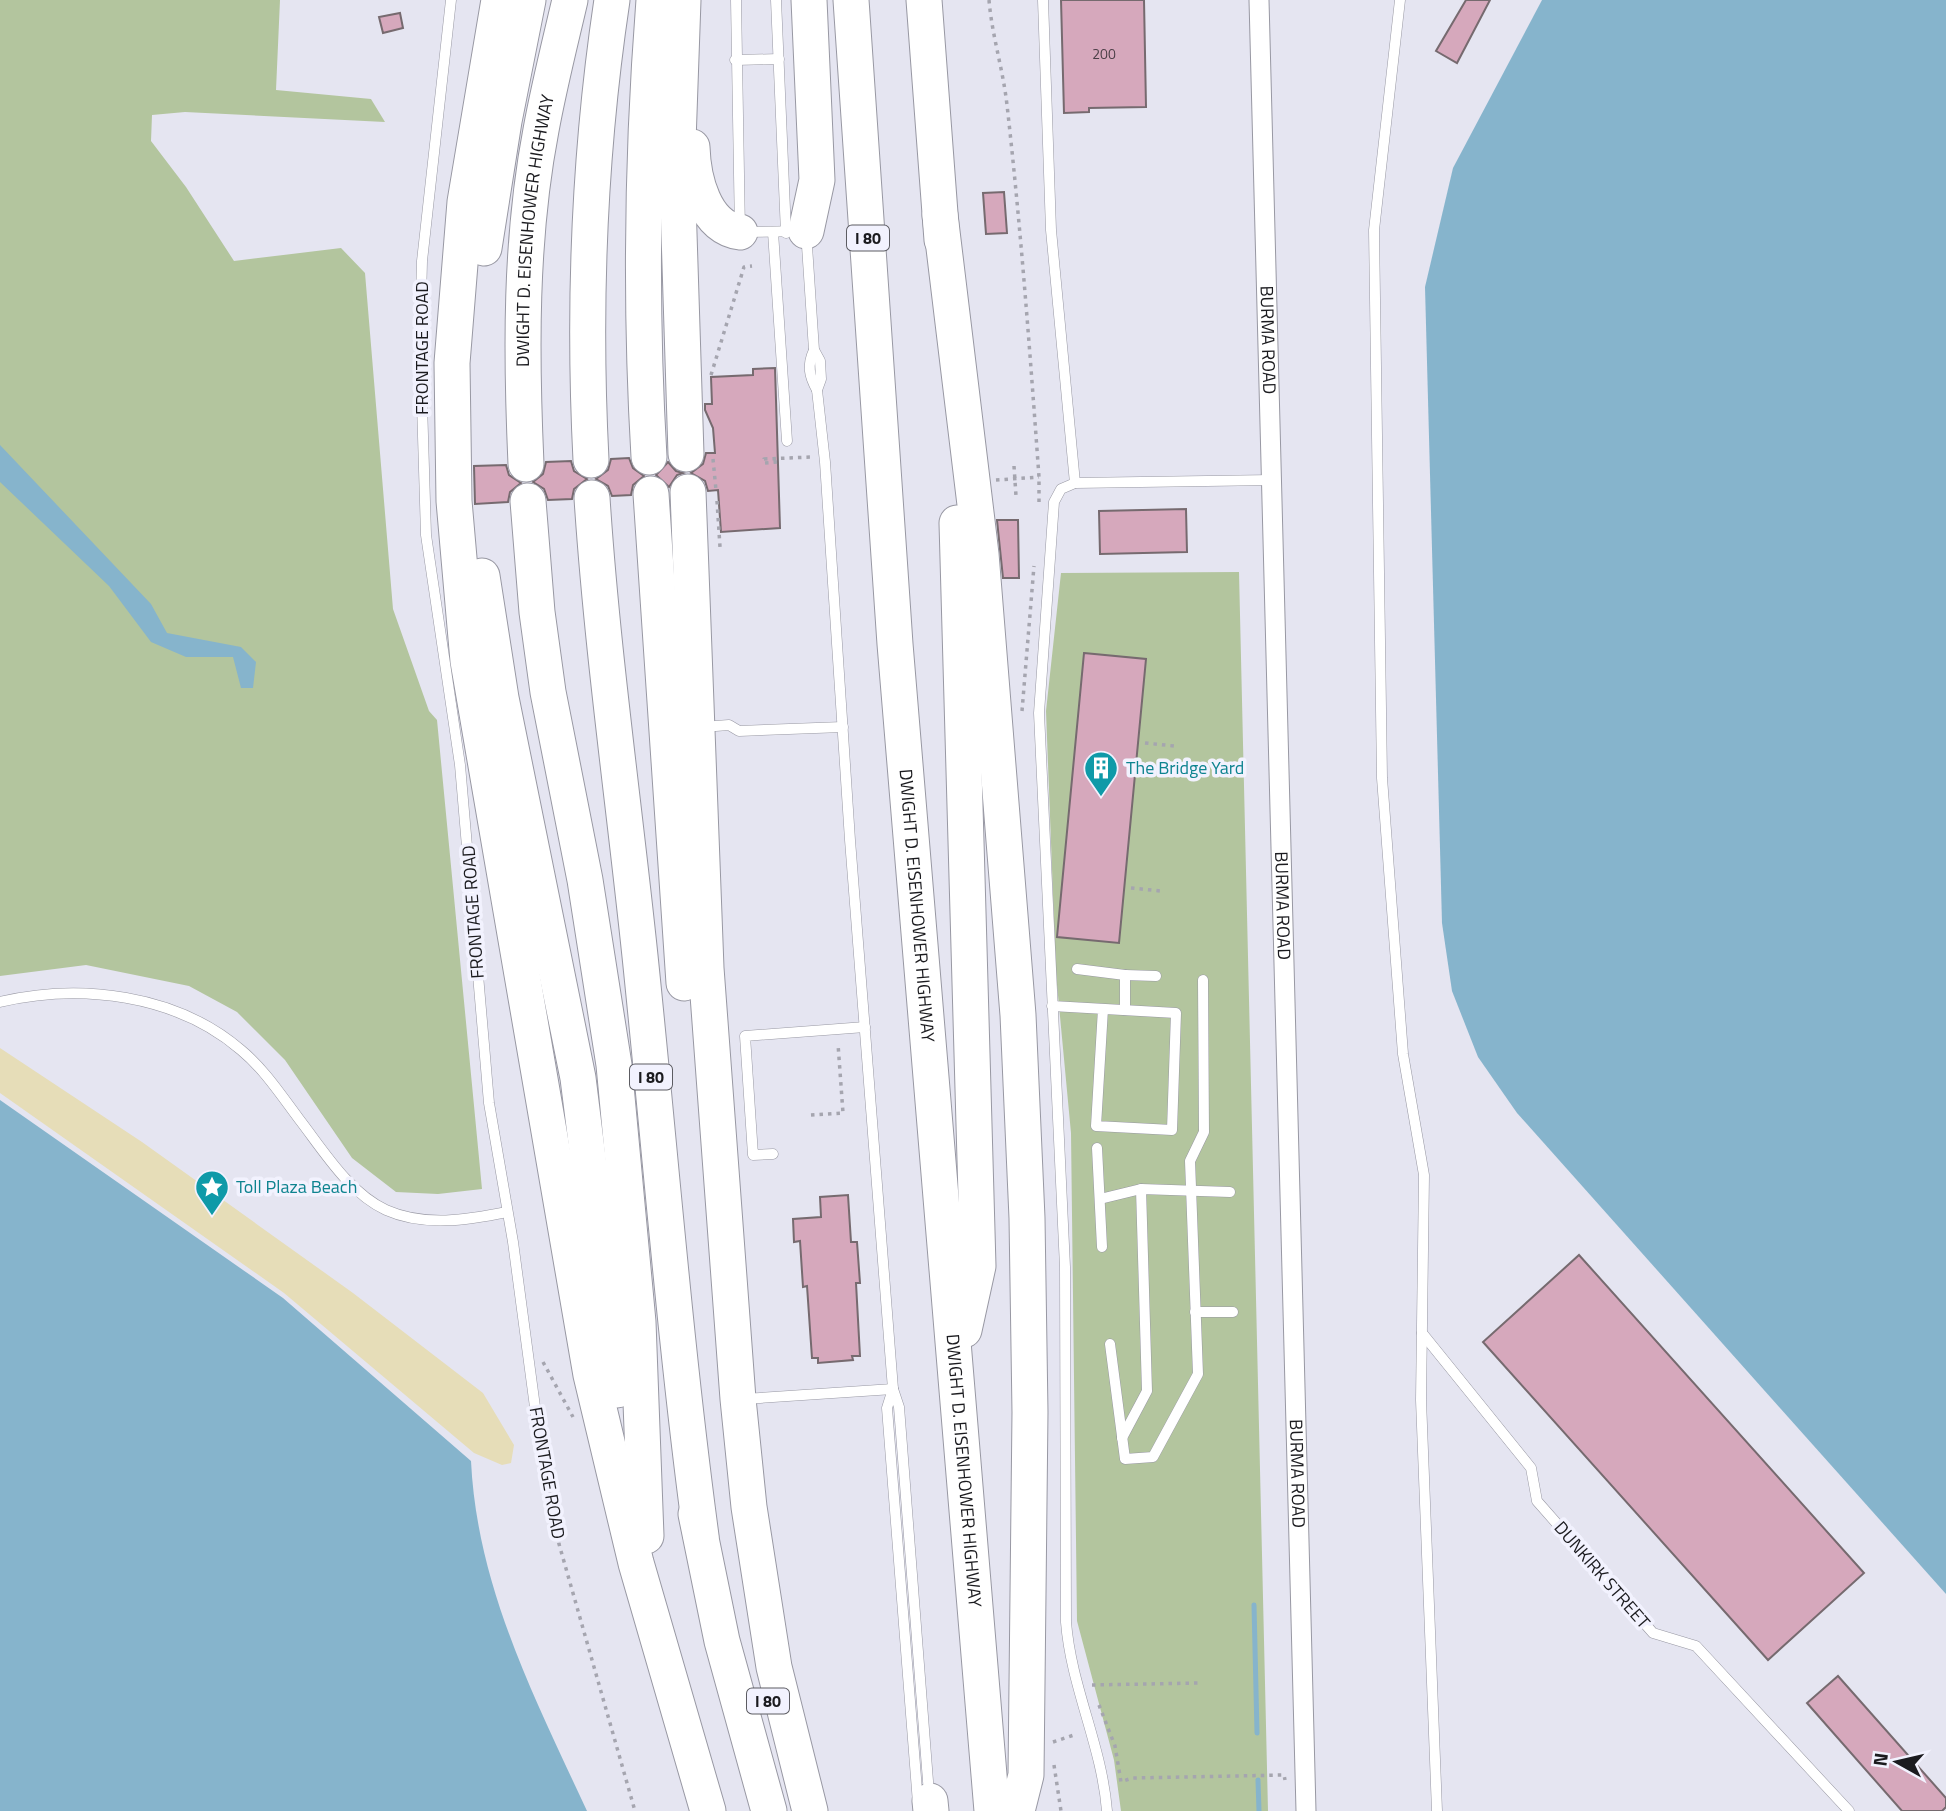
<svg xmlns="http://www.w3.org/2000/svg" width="1946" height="1811" font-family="'Titillium Web',sans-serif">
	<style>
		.green { fill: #b3c59e }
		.sand { fill: #e6ddb8 }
		.water { fill: #86b4cc }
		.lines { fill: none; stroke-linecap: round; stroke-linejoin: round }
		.stream { stroke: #86b4cc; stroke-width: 5 }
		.building { fill: #d6a8bc; stroke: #766a6f; stroke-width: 2 }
		.service-casing { stroke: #9898a3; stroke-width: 11 }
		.minor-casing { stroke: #9898a3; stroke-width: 21 }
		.motorway-casing { stroke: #9898a3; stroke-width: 37 }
		.path { stroke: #a5a5af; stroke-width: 3.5; stroke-dasharray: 3.5 5; stroke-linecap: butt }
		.service { stroke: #fff; stroke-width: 10 }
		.minor { stroke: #fff; stroke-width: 19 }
		.motorway { stroke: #fff; stroke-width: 35 }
		.labels { text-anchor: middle; stroke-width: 7; stroke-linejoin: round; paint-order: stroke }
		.number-label { font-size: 14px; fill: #4a3e46 }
		.shield { fill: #f2f2fe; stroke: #5c5c62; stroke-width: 2 }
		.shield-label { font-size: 16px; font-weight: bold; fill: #1b1b1f }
		.street-label { font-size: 18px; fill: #1b1b1f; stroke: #f2f2fe }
		.culture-label { font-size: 18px; fill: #0d838f; stroke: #f2f2fe; text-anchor: start }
	</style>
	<rect width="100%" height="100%" fill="#e5e5f1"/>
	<g class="green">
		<polygon points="0,0 280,0 276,90 371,99 385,122 185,112 152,115 151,141 186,187 234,261 341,248 365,273 393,609 429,711 437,720 482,1189 438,1194 396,1192 352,1158 285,1060 237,1012 189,986 86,965 0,976"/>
		<polygon points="1239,572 1268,1811 1121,1811 1114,1760 1077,1621 1071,1133 1056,974 1046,711 1061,573"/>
	</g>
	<polygon class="sand" points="0,1048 142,1142 353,1293 483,1393 514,1445 511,1463 502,1465 474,1453 284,1293 0,1093"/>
	<g class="water">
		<polygon points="1542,0 1946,0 1946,1594 1517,1113 1478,1057 1452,991 1442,923 1425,287 1453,168"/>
		<polygon points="0,445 151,604 167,633 241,647 256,662 253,688 241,688 233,657 186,657 151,642 109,586 0,482"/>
		<path d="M0,1100L283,1298L471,1461C477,1587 535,1699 587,1811H0Z"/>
	</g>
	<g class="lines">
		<g class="stream">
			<polyline points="1254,1605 1257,1733"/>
			<polyline points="1258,1780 1259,1811"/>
		</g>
	</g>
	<g class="building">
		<polygon points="1061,0 1144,0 1146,107 1089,108 1089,112 1064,113"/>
		<polygon points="1466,0 1490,0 1457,63 1436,51"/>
		<polygon points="400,13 403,28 383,33 379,17"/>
		<polygon points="1004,192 1007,233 986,234 983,193"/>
		<polygon points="775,368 780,528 721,532 718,490 708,491 705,481 691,473 703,464 706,453 715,453 713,428 705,410 705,404 712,404 711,377 753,375 753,369"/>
		<polygon points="629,458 633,468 644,476 633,485 631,495 612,496 608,486 596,479 608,470 611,459"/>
		<polygon points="571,461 574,471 587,479 574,489 572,499 548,500 544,489 533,482 543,474 546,462"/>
		<polygon points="668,462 676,471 683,473 677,475 669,487 656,475"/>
		<polygon points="506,465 509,475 521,483 510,492 508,502 475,504 474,466"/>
		<polygon points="1186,509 1187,552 1100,554 1099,511"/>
		<polygon points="997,520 1018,520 1019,578 1003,578"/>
		<polygon points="1084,653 1146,659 1119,943 1057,937"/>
		<polygon points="848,1195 851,1242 857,1242 860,1283 856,1283 860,1356 852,1356 853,1360 818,1363 818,1358 812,1358 807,1286 803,1287 800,1241 794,1242 793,1219 821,1217 820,1197"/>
		<polygon points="1579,1255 1864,1573 1768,1660 1483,1342"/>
		<polygon points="1838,1676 1946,1798 1946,1807 1942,1811 1902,1811 1807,1703"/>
	</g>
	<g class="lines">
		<g class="service-casing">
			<g id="service">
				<polyline points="451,0 422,261 420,337 426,535 460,765 489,1103 513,1242 537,1422"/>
				<polyline points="736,0 740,232 806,231 814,350 820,361 821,379 817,390 825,462 850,840 893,1389 899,1407 929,1794"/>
				<polyline points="776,0 786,233"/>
				<polyline points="1043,0 1051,230 1075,483"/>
				<polyline points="1400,0 1374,230 1382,778 1403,1054 1424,1175 1421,1400 1437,1811"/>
				<polyline points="735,60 779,59"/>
				<polyline points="773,232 787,441"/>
				<path d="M814,350C807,365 809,376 817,390"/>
				<polyline points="702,727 729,725 739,731 843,727"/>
				<polyline points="1077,969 1125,975 1125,1010"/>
				<polyline points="1125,975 1156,976"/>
				<path d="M0,1002C80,983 176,994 241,1050C264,1069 281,1095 299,1119C323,1150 349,1193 386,1210C424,1227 468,1220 507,1212"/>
				<polyline points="1052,1006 1176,1013 1172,1130 1096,1126 1103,1009"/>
				<polyline points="1097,1148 1102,1247"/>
				<polyline points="773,1154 753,1155 745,1036 865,1027"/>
				<polyline points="1100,1199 1141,1189"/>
				<polyline points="1195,1312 1233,1312"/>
				<polyline points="1422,1333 1531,1468 1537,1501 1653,1633 1696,1646 1849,1811"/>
				<polyline points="1110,1344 1125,1459 1153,1457 1198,1374 1190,1161 1204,1132 1203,980"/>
				<polyline points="893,1389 887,1408 918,1803"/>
				<polyline points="744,1399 893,1389"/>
				<polyline points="1122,1438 1147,1391 1141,1189 1230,1192"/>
				<path d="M1107,1811C1102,1746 1071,1687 1066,1622L1065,1267L1039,713L1054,502L1061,489L1075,483L1272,480"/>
			</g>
		</g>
		<g class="minor-casing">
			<g id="minor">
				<path id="s1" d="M1259,0L1306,1811"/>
			</g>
		</g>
		<g class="motorway-casing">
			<g id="motorway">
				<polyline points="499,0 465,202 452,363 454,501 468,661 591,1375 636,1563 708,1811"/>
				<polyline points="683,0 677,170 686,454"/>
				<path id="s2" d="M851,0L895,644L992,1811"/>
				<polyline points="924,0 942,240"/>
				<path d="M692,147C693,178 704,227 740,232"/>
				<polyline points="940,215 981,554 1018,1015 1027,1218 1030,1412 1026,1775 1017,1811"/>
				<polyline points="806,231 817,180 809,0"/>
				<polyline points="484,248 504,121 528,0"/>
				<path d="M649,457C640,304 642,153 654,0"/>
				<path d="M591,460C583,305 589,153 612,0"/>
				<path id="s3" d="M526,464C521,353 520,239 541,130C549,86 560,43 570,0"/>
				<polyline points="688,492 706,968 738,1399 749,1507 774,1667 810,1811"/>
				<polyline points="651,494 684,983"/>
				<path d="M592,498C602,651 624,803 640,956C660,1149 675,1343 701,1536"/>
				<polyline points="528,501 537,612 548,692 585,880 614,1065 638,1322 646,1536"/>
				<polyline points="957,523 978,1266 964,1330"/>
				<polyline points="482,576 501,698 578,1078 617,1390"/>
				<polyline points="696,1514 722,1641 769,1811"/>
				<polyline points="930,1801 931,1811"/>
			</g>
		</g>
		<g class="path">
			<path d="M989,0C992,36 1003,69 1007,105C1021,229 1030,353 1039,477V502"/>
			<polyline points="711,375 744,267 752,266"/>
			<polyline points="713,459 716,490"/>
			<polyline points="777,462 764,463 764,459 811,457"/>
			<polyline points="1014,466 1016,496"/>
			<polyline points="996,480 1039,477"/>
			<polyline points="717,501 720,547"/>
			<polyline points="1022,711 1034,566"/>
			<polyline points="1145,743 1174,746"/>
			<polyline points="1131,888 1161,891"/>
			<polyline points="811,1115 843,1113 838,1044"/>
			<polyline points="543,1362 573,1417"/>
			<polyline points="539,1434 559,1544 635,1811"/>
			<polyline points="1092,1685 1198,1683"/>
			<polyline points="1099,1705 1115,1746 1121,1782 1132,1778 1284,1775 1285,1780"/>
			<polyline points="1053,1742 1077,1734"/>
			<polyline points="1054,1765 1061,1811"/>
		</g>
		<use href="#service" class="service"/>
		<use href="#minor" class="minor"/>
		<use href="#motorway" class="motorway"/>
	</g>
	<defs>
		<g id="building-pin" transform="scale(1.75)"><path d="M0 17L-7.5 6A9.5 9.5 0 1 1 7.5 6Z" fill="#0f9aa8" stroke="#f2f2fe"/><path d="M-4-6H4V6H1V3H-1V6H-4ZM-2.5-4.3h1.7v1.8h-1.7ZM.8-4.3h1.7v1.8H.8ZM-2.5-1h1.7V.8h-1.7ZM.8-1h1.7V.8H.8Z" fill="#fff"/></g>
		<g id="sight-pin" transform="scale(1.75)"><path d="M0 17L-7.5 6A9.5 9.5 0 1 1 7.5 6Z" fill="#0f9aa8" stroke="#f2f2fe"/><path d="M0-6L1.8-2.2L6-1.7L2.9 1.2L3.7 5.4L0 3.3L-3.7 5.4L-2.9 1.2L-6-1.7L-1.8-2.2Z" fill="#fff"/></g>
	</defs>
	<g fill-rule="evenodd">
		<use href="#building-pin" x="1101" y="768"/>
		<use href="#sight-pin" x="212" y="1187"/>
	</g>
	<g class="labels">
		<g class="number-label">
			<text x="1104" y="59">200</text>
		</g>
		<g class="shield">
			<rect x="847" y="225.5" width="42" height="25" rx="5"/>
			<rect x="630" y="1064.5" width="42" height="25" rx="5"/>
			<rect x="747" y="1688.5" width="42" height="25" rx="5"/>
		</g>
		<g class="shield-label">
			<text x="868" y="244">I 80</text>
			<text x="651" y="1083">I 80</text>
			<text x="768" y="1707">I 80</text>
		</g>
		<g class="street-label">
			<text dy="6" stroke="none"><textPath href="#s3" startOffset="234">DWIGHT D. EISENHOWER HIGHWAY</textPath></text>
			<text dy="6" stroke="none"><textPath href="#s1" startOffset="340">BURMA ROAD</textPath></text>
			<text transform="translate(422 348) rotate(-90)" y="6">FRONTAGE ROAD</text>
			<text dy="6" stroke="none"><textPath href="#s2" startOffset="908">DWIGHT D. EISENHOWER HIGHWAY</textPath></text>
			<text dy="6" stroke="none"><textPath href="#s1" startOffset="906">BURMA ROAD</textPath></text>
			<text transform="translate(473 912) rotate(-94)" y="6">FRONTAGE ROAD</text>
			<text dy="6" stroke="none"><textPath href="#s2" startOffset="1475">DWIGHT D. EISENHOWER HIGHWAY</textPath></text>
			<text dy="6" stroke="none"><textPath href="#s1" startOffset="1474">BURMA ROAD</textPath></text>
			<text transform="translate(547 1473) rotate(80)" y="6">FRONTAGE ROAD</text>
			<text transform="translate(1602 1575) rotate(49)" y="6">DUNKIRK STREET</text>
		</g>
		<g class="culture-label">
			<text x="1126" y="774">The Bridge Yard</text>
			<text x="236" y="1193">Toll Plaza Beach</text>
		</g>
	</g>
	<g transform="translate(1897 1762) rotate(278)" stroke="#f2f2fe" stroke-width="5" paint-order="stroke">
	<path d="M0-5L12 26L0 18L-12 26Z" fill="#1b1b1f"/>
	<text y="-10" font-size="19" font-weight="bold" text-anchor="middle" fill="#1b1b1f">N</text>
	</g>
</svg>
